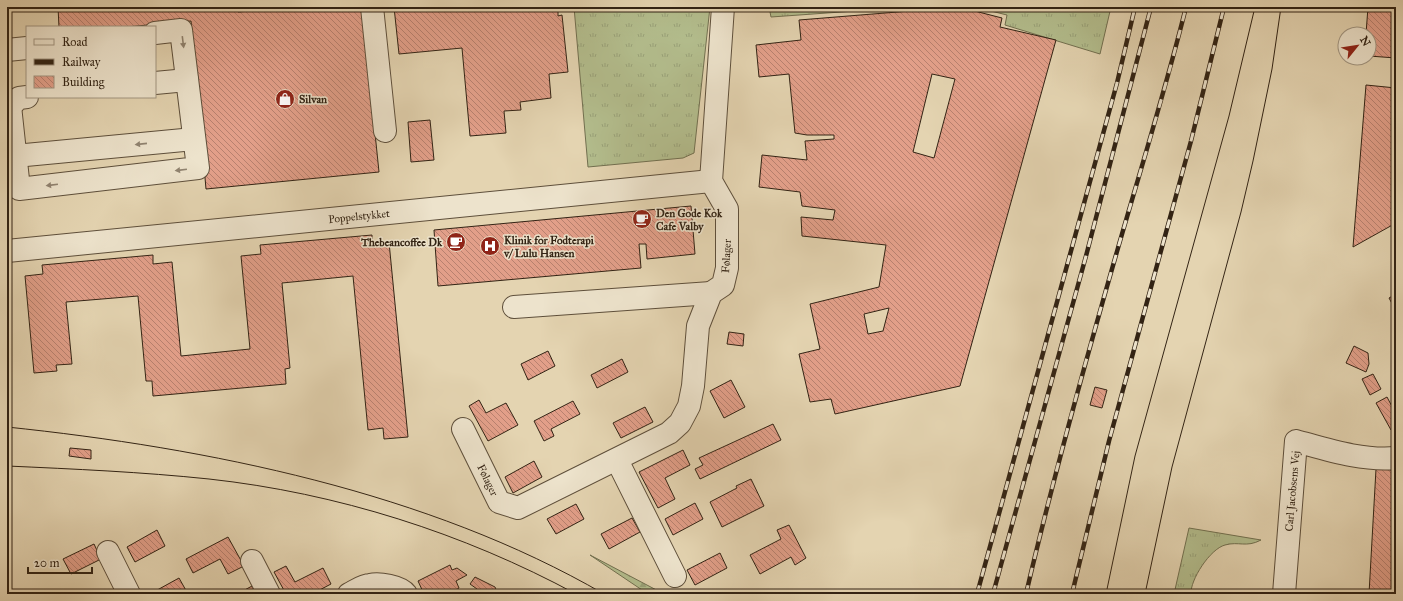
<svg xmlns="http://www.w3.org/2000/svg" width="1403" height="601" font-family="'IM FELL Great Primer',serif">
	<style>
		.grass { fill: url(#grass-tufts); stroke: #727050 }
		.forest { fill: url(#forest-firs); stroke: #727050 }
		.building { fill: url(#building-back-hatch); stroke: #322314; fill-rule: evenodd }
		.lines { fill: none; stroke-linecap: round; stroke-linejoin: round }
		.minor-casing { stroke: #5e4f3b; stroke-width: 24 }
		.minor { stroke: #ede3cc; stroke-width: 22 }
		.tram { stroke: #322314; stroke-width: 1 }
		.rail-casing { stroke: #322314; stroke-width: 4.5 }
		.rail { stroke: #ede3cc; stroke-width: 3; stroke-dasharray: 9; stroke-linecap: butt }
		.oneway { fill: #908370 }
		.labels { text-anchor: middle; stroke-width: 3; stroke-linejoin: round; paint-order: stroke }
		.poi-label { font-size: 11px; font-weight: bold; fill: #322314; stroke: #ede3cc; text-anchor: start }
		.street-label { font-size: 11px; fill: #322314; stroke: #ede3cc }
	</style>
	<defs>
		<pattern id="grass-tufts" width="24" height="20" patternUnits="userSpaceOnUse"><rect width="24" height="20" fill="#b3bd8d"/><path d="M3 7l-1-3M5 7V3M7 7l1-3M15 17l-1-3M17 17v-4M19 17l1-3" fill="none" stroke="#9aa279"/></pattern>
		<pattern id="forest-firs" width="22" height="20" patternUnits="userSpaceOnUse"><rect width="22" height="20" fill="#b3bd8d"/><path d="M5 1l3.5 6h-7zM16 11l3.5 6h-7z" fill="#9aa279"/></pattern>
		<pattern id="building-back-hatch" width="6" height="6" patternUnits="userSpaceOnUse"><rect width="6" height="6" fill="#e29f89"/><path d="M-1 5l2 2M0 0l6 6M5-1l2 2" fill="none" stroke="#b8816f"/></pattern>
	</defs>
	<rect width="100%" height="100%" fill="#e4d4b1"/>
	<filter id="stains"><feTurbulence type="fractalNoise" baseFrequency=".005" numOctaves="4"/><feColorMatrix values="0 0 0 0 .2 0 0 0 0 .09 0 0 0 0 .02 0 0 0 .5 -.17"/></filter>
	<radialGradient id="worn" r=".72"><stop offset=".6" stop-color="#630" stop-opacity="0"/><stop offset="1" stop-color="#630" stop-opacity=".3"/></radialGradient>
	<g class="grass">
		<polygon points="574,7 710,7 694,153 683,158 588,167"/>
		<polygon points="769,7 911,7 771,17"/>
		<polygon points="975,7 1111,7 1100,54 1005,25 1007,15"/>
		<path d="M1189,528L1261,540C1246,548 1239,541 1225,545C1210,549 1190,580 1191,594H1174Z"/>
	</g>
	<polygon class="forest" points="590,555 664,594 648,594"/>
	<g class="building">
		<polygon points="58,7 238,7 238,12 299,7 362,7 379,172 206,189 191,21 126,27 59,27"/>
		<polygon points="394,7 558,7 558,16 562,15 568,72 549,74 551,98 520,102 521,110 504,111 506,133 470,136 462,48 399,54"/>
		<path d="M959,7L1002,18L1000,27L1056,40L960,386L835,414L831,399L810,402L799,354L820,349L810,304L879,287L886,245L802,236L801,217L833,220L835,210L802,206L800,192L759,187L762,155L807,160L805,141L834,139V135H807L795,133L789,74L759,77L756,45L801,40L799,20ZM932,74L955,79L934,158L913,152ZM889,308L883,331L868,334L864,314Z"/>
		<polygon points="1368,7 1396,7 1396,58 1369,56 1369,34 1366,34"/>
		<polygon points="1366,85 1396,88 1396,223 1353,247"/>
		<polygon points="430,120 434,160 411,162 408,122"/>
		<polygon points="691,206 695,254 647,259 646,244 639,244 641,268 438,286 434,230"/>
		<polygon points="372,235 372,244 389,242 408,437 384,439 383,428 368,430 353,276 282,283 290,368 285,369 286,384 153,396 152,381 146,381 138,296 66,302 72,364 56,365 57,371 34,373 25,276 43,274 42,265 153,255 153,264 172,262 181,356 250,349 241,256 261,254 260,245"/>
		<polygon points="1396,294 1396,311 1389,298"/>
		<polygon points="729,332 744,334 743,346 727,344"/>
		<polygon points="1354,346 1368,353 1369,364 1366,372 1346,363"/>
		<polygon points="548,351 555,366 528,380 521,364"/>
		<polygon points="622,359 628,372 597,388 591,375"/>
		<polygon points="1373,374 1381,389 1370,395 1362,379"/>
		<polygon points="731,380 745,407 724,418 710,391"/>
		<polygon points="1095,387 1107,390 1102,408 1090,405"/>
		<polygon points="1387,397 1396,414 1396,427 1391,430 1376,403"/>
		<polygon points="479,400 486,413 506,403 518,425 488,441 469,406"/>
		<polygon points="573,401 580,414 551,429 554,436 544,441 534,421"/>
		<polygon points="645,407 653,422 621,438 613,423"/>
		<polygon points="773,424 781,440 700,479 695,469 703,465 699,458"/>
		<polygon points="70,448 91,450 91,459 69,456"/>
		<polygon points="683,450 690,465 665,478 675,499 658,508 639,472"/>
		<polygon points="534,461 542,477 513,493 505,477"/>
		<polygon points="1376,469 1396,470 1396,594 1369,594"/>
		<polygon points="751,479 764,506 722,527 710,502 737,488 736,486"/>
		<polygon points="695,503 703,519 673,535 665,519"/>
		<polygon points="576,504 584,519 556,534 547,519"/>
		<polygon points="632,518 640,532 609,549 601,534"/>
		<polygon points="789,525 806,558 795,565 791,557 760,574 750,555 781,539 777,530"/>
		<polygon points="157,530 165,546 135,562 127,547"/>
		<polygon points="228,537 244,566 228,574 220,559 193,573 186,559"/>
		<polygon points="94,544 101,559 71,574 63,559"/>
		<polygon points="720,553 727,568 695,585 687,570"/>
		<polygon points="450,565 452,570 457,568 467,575 456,581 459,588 449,594 424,594 418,581"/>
		<polygon points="286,566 295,582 323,568 331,584 312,594 286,594 274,572"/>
		<polygon points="475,577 495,587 498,594 480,594 477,589 470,584"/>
		<polygon points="179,578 188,594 150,594"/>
		<polygon points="254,585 259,594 237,594"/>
	</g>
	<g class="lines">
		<g class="minor-casing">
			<g id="minor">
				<polyline points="372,7 385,131"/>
				<polyline points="7,50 27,48"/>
				<polyline points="155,83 187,80"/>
				<polyline points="7,106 10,106 19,189 198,168 181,30 155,33"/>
				<polyline points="10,106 19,98 27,97"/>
				<polyline points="15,156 194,139"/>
				<polyline points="7,251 711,181"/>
				<polyline points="514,307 711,293"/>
				<polyline points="463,429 499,502 518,508 669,433 680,423 689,406 693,386 698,326 711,293 723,285 727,268 727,209 711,181 723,7"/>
				<polyline points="617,460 675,576"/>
				<polyline points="108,552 129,594"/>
				<polyline points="252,561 269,594"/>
				<path d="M349,594C355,591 363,585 370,585C379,583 400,586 406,594"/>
				<path d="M1284,594L1296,441C1329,450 1362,461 1396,458"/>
			</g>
		</g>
		<use href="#minor" class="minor"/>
		<g class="tram">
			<path d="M7,427C208,448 428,492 604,594"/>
			<path d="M7,466C74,469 142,472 209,479C337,493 463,533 576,594"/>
			<polyline points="1106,594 1135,456 1229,116 1255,7"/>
			<polyline points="1145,594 1172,467 1241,212 1253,161 1272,69 1281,7"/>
		</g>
		<g class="rail-casing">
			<g id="rail">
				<polyline points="977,594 1117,83 1135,7"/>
				<polyline points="993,594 1086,256 1151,7"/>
				<path d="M1026,594C1053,478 1085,363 1118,248C1141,168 1166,88 1186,7"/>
				<polyline points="1072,594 1109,441 1191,141 1224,7"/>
			</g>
		</g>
		<use href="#rail" class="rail"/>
	</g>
	<defs><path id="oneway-solid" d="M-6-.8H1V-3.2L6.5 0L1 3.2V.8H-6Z"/></defs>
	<g class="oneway">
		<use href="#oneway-solid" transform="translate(183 42) rotate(83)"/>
		<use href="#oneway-solid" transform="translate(141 144) rotate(174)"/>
		<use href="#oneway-solid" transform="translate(181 170) rotate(173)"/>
		<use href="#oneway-solid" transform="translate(52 185) rotate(173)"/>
	</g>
	<defs>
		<g id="shop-disc" transform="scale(1)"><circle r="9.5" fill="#8f2418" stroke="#ede3cc"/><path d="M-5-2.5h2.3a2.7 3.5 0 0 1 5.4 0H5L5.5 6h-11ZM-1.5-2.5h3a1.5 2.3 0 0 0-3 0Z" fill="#fff"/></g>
		<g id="cafe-disc" transform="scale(1)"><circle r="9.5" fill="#8f2418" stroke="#ede3cc"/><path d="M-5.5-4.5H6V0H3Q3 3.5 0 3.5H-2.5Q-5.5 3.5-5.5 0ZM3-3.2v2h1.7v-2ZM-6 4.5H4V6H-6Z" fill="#fff"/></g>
		<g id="hospital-disc" transform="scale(1)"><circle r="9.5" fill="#8f2418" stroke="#ede3cc"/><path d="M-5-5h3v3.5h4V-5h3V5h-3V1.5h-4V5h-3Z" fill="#fff"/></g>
	</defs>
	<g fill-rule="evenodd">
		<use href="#shop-disc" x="285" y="99"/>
		<use href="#cafe-disc" x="642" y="219"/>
		<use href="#cafe-disc" x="456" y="242"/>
		<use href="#hospital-disc" x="490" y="246"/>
	</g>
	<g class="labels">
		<g class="poi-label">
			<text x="299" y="103">Silvan</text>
			<text x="656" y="217">Den Gode Kok<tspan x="656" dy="13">Cafe Valby</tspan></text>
			<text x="504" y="244">Klinik for Fodterapi<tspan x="504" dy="13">v/ Lulu Hansen</tspan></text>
			<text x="442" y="246" text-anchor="end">Thebeancoffee Dk</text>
		</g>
		<g class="street-label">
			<text transform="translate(359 216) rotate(-6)" y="4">Poppelstykket</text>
			<text transform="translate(726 256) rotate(-87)" y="4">Følager</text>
			<text transform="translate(488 480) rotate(64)" y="4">Følager</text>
			<text transform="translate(1292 491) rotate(-85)" y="4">Carl Jacobsens Vej</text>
		</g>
	</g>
	<rect width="1403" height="601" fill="none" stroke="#e4d4b1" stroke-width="24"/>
	<rect x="8" y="8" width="1387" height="585" fill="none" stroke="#322314" stroke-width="2"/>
	<rect x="12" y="12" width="1379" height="577" fill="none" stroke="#322314"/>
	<rect x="26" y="26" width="130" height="72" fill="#ede3cc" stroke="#a29682"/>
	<rect x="34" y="39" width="20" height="6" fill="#ede3cc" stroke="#a29682"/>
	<text x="62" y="46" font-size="12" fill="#322314">Road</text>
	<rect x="34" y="59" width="20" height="6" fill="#322314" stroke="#a29682"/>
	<text x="62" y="66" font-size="12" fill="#322314">Railway</text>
	<rect x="34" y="76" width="20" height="12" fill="url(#building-back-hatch)" stroke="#a29682"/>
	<text x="62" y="86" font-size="12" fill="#322314">Building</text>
	<g transform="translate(1357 46) rotate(60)"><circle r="19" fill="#ede3cc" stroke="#a29682"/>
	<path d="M0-3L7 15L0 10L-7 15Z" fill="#8f2418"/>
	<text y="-6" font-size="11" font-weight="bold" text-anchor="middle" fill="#322314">N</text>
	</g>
	<path d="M28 567v6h64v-6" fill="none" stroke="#322314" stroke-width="2"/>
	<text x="34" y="567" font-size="12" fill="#322314" stroke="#ede3cc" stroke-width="3" paint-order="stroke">20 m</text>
	<rect width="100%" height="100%" filter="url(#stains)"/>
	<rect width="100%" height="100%" fill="url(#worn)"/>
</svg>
